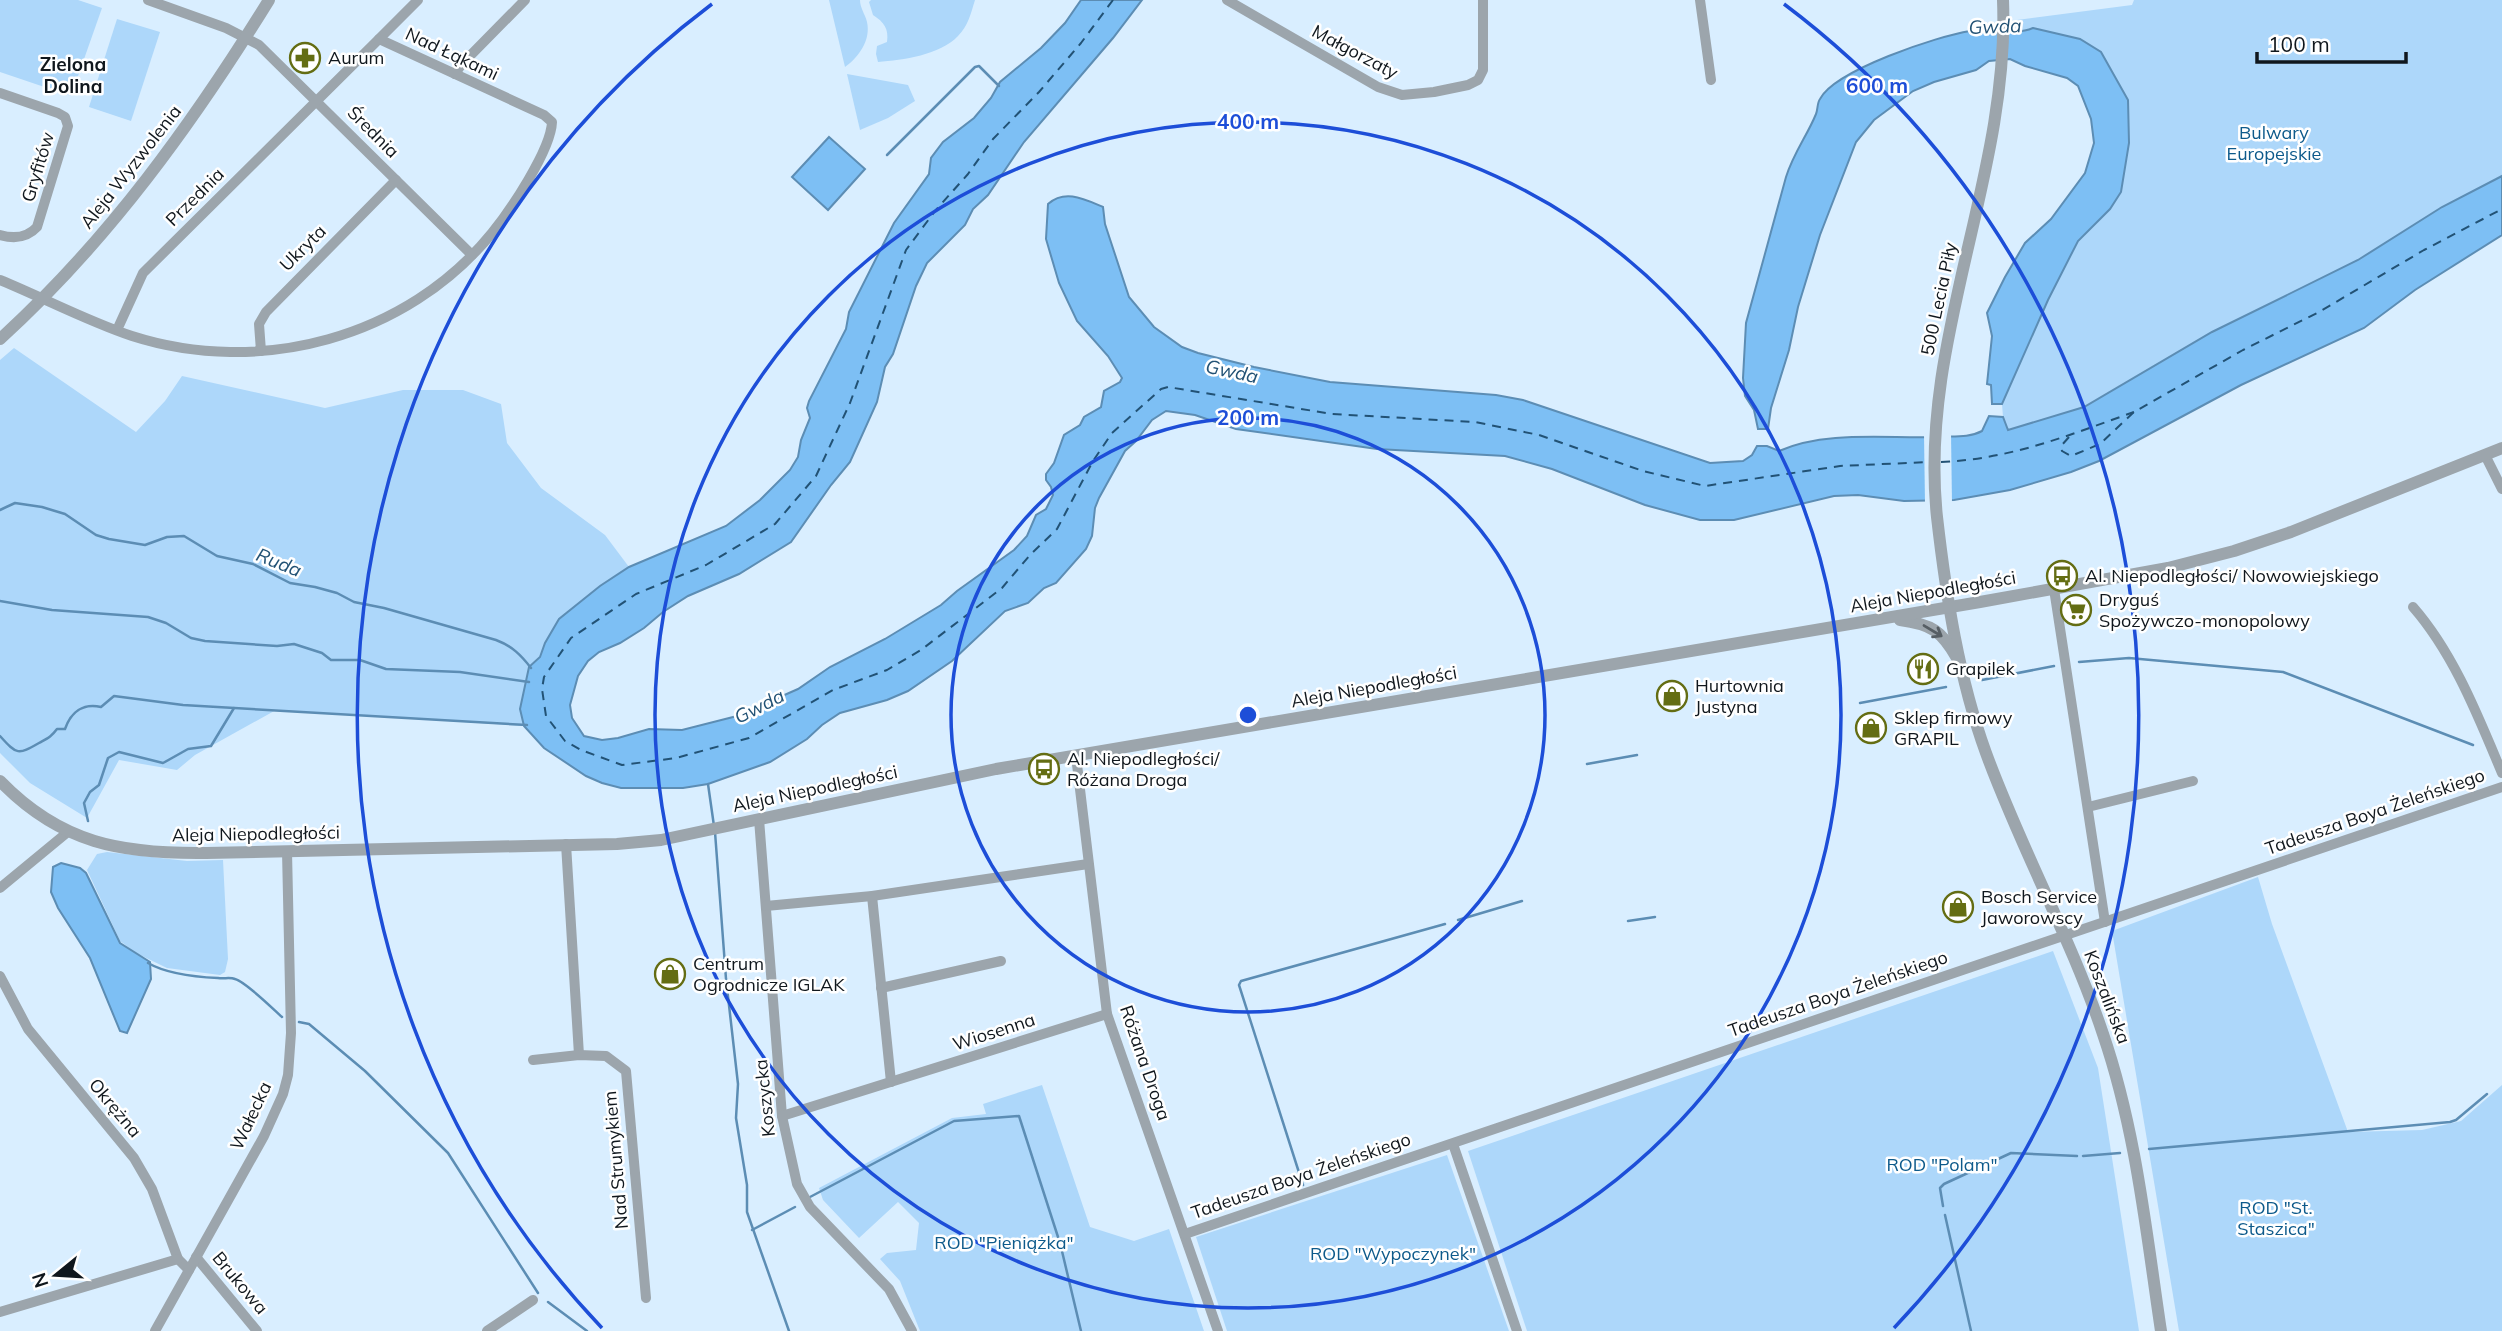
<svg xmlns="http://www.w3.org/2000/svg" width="2502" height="1331" font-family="Mulish,sans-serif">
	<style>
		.green { fill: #add7fa }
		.water { fill: #7dbff4; stroke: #5c8db4; stroke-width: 2 }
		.pier { fill: #d9eeff }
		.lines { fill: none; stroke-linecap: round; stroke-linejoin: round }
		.stream { stroke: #5c8db4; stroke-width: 2.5 }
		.ferry { stroke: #225275; stroke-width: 2; stroke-dasharray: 9 7; stroke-linecap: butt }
		.minor { stroke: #9ca5ac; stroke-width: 10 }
		.tertiary { stroke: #9ca5ac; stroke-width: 12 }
		.oneway { stroke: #565e64 }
		.ring { fill: none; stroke: #1d4ed8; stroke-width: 3.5 }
		.labels { text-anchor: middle; stroke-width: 5; stroke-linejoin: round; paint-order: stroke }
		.street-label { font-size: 18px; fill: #10171d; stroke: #fff }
		.poi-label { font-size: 18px; fill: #10171d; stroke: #fff; text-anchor: start }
		.park-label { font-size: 18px; fill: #0d5a8b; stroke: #fff }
		.water-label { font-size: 19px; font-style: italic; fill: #225275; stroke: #fff }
		.neighbourhood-label { font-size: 19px; font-weight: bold; fill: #10171d; stroke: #fff }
		.centre { fill: #1d4ed8; stroke: #fff; stroke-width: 3.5 }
		.ring-label { font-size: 21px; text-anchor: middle; font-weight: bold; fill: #1d4ed8; stroke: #fff; stroke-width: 5; stroke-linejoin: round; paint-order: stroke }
	</style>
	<rect width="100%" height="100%" fill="#d9eeff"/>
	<g class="green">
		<polygon points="0,0 78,0 102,8 71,96 0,72"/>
		<path d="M829,0H860C860,8 865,14 867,22C871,40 859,57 845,67Z"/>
		<path d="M871,0H975C971,13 968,26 958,36C940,55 903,60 878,62L876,54L877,46L887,42C889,29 884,22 873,15L869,2Z"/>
		<polygon points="2134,0 2502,0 2502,176 2442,207 2358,260 2212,332 2083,407 2008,430 2003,417 2002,404 2048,300 2078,241 2110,209 2115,201 2127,100 2118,84 2080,39 2033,28 2017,32 2017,20 2132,5"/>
		<polygon points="117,19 160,32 131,121 89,107"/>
		<polygon points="847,74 908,85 915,101 888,118 860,130"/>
		<polygon points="14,348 136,432 165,401 182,376 325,408 403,390 463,390 501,404 507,443 541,488 605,535 629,567 600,586 559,619 545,643 540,657 529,667 520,709 524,726 276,710 195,755 177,770 119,760 87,818 30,783 0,753 0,360"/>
		<polygon points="107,852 187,861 223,860 228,959 225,972 220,975 167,968 136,953 120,941 87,870 97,854"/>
		<polygon points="2258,877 2272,924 2348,1132 2422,1130 2461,1121 2502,1085 2502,1331 2179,1331 2112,931"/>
		<polygon points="2053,951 2098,1068 2139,1331 1527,1331 1468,1151"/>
		<polygon points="1042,1085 1090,1227 1134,1241 1169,1229 1204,1331 920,1331 900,1281 880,1259 887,1253 916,1250 919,1223 898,1202 859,1238 823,1200 819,1188 952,1118 986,1114 983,1104"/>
		<polygon points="1447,1155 1509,1331 1227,1331 1196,1237"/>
	</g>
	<g class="water">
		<path d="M1081,0H1142L1113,38L1024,142L988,195L973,209L965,225L927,263L916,286L893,354L885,367L877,402L850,462L831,485L791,542L739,574L688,596L663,612L644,628L620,643L599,652L588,661L578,676L570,705L572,718L584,736L602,740L618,738L649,729L682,730L737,716L798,689L830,667L885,639L941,605L957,591L1014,550L1027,536L1036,515L1046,509L1053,495L1051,487L1046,480V474L1054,463L1064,435L1080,425L1084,417L1101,407L1104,391L1120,382L1122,378L1108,356L1077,321L1059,283L1046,239L1048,204C1065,189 1084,199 1103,207L1105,224L1129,297L1154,327L1182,347L1198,353L1254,367L1330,382L1496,395L1523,400L1710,463L1743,461L1752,455L1757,446H1767L1779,451C1826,430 1888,439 1939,437C1953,436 1969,438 1982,431L1989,416L2003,417L2008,430L2084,407L2212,332L2358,260L2442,207L2502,176V235L2415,290L2364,328L2241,385L2099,461L2071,472L2010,490L1954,500L1904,501L1858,495L1834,496L1734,520H1700L1645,505L1552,469L1505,456L1377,449L1236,429L1195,415L1166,411L1152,420L1136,441L1125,451L1099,498L1095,508L1092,536L1086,549L1056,583L1044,588L1028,603L1005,611L952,661L908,691L887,700L840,713L822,725L807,739L770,762L708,784L683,788H621L602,783L586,776L544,748L524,726L520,709L529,667L540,657L545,643L559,619L600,586L629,567L726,526L760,500L790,470L798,457L801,440L810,418L807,408L809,401L846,329L849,312L894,223L929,174L931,158L943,142L974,118L991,98L1000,82L1041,48L1065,23Z"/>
		<path d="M2033,28L2080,39L2101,52L2128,100L2129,143L2121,192L2110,209L2078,241L2048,300L2002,404H1992L1991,385L1987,384L1992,336L1987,313L2005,277L2025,243L2051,219L2085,173L2094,143L2091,119L2078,86L2067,78L2025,66L2010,59L1989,61L1976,70L1934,82L1913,91L1874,120L1856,142L1820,235L1798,307L1789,350L1771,408L1768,429H1758L1754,410L1745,396L1743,378L1746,323L1786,177C1794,152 1807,136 1816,114C1818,109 1817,103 1820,99C1835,70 1938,36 1970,31C1990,28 2014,36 2033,28Z"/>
		<polygon points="829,137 865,169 828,210 792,177"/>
		<polygon points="61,863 80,868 86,873 120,943 150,962 151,979 127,1033 120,1031 90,958 58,908 51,892 53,867"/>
	</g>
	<polygon class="pier" points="1951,433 1952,504 1925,504 1924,434"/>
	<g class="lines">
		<g class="stream">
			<polyline points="887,155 975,67 979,66 999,86"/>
			<path d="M0,510L15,503L42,507L65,514L96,535L109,539L145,545L167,537L184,536L217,556L253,564L290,583L315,587L337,593L354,602L384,608L496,640C512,646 521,655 531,668"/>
			<polyline points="0,601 52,610 148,617 166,623 191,638 205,641 277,646 294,644 322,653 331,660 360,660 386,669 460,672 529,682"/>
			<polyline points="2079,662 2129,658 2283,672 2473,745"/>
			<polyline points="1982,680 2054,666"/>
			<polyline points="1860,703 1946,687"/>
			<path d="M0,736C17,755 18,755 39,743C48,738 51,737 57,729H65C71,712 83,703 101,707L114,696L183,705L527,725"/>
			<polyline points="1587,764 1637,755"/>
			<polyline points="708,784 714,826"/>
			<polyline points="88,821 84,803 90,792 99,785 108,758 119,752 163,763 188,749 211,746 234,708"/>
			<polyline points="715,832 726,979 738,1084 736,1118 747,1185 747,1212 789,1331"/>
			<polyline points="1458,920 1522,901"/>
			<polyline points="1628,921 1655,917"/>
			<path d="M148,963C167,974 196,977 218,978C224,979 230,977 235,979C246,982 272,1008 282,1017"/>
			<polyline points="299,1022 309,1024 365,1071 448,1153 538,1293"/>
			<polyline points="2149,1149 2450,1122 2456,1120 2487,1094"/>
			<polyline points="2083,1156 2120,1153"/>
			<polyline points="1303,1185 1239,985 1241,981 1445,924"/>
			<polyline points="810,1197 954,1121 1019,1116 1058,1237"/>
			<polyline points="1943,1206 1940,1188 1944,1184 2011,1153 2077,1156"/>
			<polyline points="1945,1215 1971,1331"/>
			<polyline points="752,1230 795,1207"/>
			<polyline points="1061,1247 1081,1331"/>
			<polyline points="548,1302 587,1331"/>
		</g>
		<g class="ferry">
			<polyline points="1113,0 1081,43 1039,92 993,139 968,174 935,211 906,250 850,403 816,476 775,524 706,565 636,594 571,638 544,677 542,689 546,716 565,741 581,750 622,765 676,758 749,738 833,690 887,670 921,650 1002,588 1030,555 1057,529 1093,461 1112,433 1161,389 1168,387 1332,414 1475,422 1539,435 1643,471 1705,486 1840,466 1929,462"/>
			<polyline points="2069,437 2061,446 2062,451 2071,456 2100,444 2134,412 2243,350 2319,312 2424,250 2502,209"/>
			<path d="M1941,462C2012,459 2069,435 2134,412"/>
		</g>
		<g class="minor">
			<polyline points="148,0 226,28 259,45 472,255"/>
			<polyline points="1227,0 1378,87 1402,95 1434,92 1468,85 1478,80 1483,70 1483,0"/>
			<polyline points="1700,0 1711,80"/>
			<polyline points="379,39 418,0"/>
			<polyline points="455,74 461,65 525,0"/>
			<path d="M0,93L58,113L65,117L68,126L37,227C27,238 14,239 0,235"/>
			<path d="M0,280C44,298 87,321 132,336C260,377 407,338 492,233C510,211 551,150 552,122L544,115L379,39L143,273L117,330"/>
			<polyline points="261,351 259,324 266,312 396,180"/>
			<polyline points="2485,455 2502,489"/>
			<polyline points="2054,589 2105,922"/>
			<path d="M2413,607C2454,654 2478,716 2502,773"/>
			<polyline points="1076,756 1107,1014 1218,1331"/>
			<polyline points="2088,807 2193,781"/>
			<polyline points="759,819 782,1116 797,1184 810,1207 889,1289 912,1331"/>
			<polyline points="566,844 579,1055"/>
			<polyline points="0,888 69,831"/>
			<polyline points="872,896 891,1082"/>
			<polyline points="766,906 872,896 1088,864"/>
			<polyline points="0,976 28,1029 134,1158 152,1189 178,1259 189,1270"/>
			<polyline points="881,988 1001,961"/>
			<polyline points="533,1060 579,1055 606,1056 626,1071 646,1298"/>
			<polyline points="782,1116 1107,1014"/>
			<polyline points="1453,1144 1517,1331"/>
			<polyline points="1185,1234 2502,787"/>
			<polyline points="196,1257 257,1331"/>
			<polyline points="0,1312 178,1259"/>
			<polyline points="155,1331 264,1136 283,1094 288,1075 291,1033 287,851"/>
			<polyline points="487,1331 533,1300"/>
		</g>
		<g class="tertiary">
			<path d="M2003,0C2010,176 1918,340 1937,517C1946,596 1959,679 1986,753C2021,849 2071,938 2103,1034C2136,1130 2146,1231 2161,1331"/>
			<path d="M0,339C108,241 193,123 269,0"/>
			<path d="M1900,620C1931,624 1942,631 1957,658"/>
			<path d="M0,781C61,844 122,854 206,853L617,844L661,840L996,769L1980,602L2168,568L2234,551L2291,532L2502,448"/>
		</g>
	</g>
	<defs><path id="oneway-shaft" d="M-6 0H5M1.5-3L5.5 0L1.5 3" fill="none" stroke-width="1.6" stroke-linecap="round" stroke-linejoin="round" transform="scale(1.75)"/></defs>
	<use class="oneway" href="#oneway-shaft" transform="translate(1933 631) rotate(31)"/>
	<g class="ring">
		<circle cx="1248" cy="715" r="297"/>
		<circle cx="1248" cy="715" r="593"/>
		<path d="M602 1328A890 890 0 0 1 712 4M1784 4A890 890 0 0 1 1894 1328"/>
	</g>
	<defs>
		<g id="pharmacy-ring" transform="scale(1.575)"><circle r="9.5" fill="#fff" stroke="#646d13" stroke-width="1.5"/><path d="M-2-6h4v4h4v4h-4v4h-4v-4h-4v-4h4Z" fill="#646d13"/></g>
		<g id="bus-ring" transform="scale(1.575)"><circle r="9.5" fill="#fff" stroke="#646d13" stroke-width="1.5"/><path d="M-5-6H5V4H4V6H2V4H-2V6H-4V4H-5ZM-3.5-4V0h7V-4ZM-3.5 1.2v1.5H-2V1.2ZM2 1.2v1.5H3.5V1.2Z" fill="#646d13"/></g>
		<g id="supermarket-ring" transform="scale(1.575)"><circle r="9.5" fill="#fff" stroke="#646d13" stroke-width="1.5"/><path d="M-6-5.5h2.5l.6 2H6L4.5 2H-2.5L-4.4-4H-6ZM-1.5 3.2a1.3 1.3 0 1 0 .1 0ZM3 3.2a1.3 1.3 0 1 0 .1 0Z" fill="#646d13"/></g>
		<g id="restaurant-ring" transform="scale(1.575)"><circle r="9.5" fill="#fff" stroke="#646d13" stroke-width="1.5"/><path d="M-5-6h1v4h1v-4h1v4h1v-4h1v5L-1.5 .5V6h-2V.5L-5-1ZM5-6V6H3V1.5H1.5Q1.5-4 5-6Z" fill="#646d13"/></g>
		<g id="shop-ring" transform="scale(1.575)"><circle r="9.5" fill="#fff" stroke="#646d13" stroke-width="1.5"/><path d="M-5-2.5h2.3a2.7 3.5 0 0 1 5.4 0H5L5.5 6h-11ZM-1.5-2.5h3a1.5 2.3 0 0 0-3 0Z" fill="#646d13"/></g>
	</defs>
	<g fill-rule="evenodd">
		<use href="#pharmacy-ring" x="305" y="58"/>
		<use href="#bus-ring" x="2062" y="576"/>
		<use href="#supermarket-ring" x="2076" y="610"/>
		<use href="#restaurant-ring" x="1923" y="669"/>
		<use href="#shop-ring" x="1672" y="696"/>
		<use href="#shop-ring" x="1871" y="728"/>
		<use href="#bus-ring" x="1044" y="769"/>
		<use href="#shop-ring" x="1958" y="907"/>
		<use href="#shop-ring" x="670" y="974"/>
	</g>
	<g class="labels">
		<g class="street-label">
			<text transform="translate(1355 52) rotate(28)" y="6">Małgorzaty</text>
			<text transform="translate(452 54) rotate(25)" y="6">Nad Łąkami</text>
			<text transform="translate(373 132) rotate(45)" y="6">Średnia</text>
			<text transform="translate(38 167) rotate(-73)" y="6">Gryfitów</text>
			<text transform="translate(131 167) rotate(-52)" y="6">Aleja Wyzwolenia</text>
			<text transform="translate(195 197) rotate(-45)" y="6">Przednia</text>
			<text transform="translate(303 248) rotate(-45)" y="6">Ukryta</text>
			<text transform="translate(1939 299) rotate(-78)" y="6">500 Lecia Piły</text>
			<text transform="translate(1933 592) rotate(-10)" y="6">Aleja Niepodległości</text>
			<text transform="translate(1374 687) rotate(-10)" y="6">Aleja Niepodległości</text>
			<text transform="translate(815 789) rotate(-12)" y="6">Aleja Niepodległości</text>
			<text transform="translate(2375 812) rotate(-19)" y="6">Tadeusza Boya Żeleńskiego</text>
			<text transform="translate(256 834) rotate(-1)" y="6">Aleja Niepodległości</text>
			<text transform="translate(1838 994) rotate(-19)" y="6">Tadeusza Boya Żeleńskiego</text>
			<text transform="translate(2107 997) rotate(69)" y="6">Koszalińska</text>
			<text transform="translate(994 1032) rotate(-18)" y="6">Wiosenna</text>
			<text transform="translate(1145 1063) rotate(71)" y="6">Różana Droga</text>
			<text transform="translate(765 1098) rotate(-96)" y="6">Koszycka</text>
			<text transform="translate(115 1108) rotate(50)" y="6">Okrężna</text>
			<text transform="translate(251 1116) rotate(-65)" y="6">Wałecka</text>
			<text transform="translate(616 1160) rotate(-95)" y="6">Nad Strumykiem</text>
			<text transform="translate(1301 1176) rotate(-19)" y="6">Tadeusza Boya Żeleńskiego</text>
			<text transform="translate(240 1283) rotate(50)" y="6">Brukowa</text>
		</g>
		<g class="poi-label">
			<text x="328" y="64">Aurum</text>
			<text x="2085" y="582">Al. Niepodległości/ Nowowiejskiego</text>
			<text x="2099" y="606">Dryguś<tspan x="2099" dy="21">Spożywczo-monopolowy</tspan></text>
			<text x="1946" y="675">Grapilek</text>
			<text x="1695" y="692">Hurtownia<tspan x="1695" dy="21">Justyna</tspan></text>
			<text x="1894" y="724">Sklep firmowy<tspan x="1894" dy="21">GRAPIL</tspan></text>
			<text x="1067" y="765">Al. Niepodległości/<tspan x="1067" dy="21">Różana Droga</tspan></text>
			<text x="1981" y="903">Bosch Service<tspan x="1981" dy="21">Jaworowscy</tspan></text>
			<text x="693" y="970">Centrum<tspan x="693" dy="21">Ogrodnicze IGLAK</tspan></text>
		</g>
		<g class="park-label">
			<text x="2274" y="139">Bulwary<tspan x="2274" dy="21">Europejskie</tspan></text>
			<text x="1942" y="1171">ROD "Polam"</text>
			<text x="2276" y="1214">ROD "St.<tspan x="2276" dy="21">Staszica"</tspan></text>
			<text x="1004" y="1249">ROD "Pieniążka"</text>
			<text x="1393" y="1260">ROD "Wypoczynek"</text>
		</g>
		<g class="water-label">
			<text transform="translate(1995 26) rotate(-2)" y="7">Gwda</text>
			<text transform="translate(1232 371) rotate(12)" y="7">Gwda</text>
			<text transform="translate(279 562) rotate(22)" y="7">Ruda</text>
			<text transform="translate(759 706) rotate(-27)" y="7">Gwda</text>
		</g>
		<g class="neighbourhood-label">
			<text x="73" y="71">Zielona<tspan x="73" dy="22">Dolina</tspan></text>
		</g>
	</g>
	<circle cx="1248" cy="715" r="10" class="centre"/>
	<g class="ring-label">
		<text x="1877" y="93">600 m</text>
		<text x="1248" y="129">400 m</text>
		<text x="1248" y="425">200 m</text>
	</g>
	<g transform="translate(56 1275) rotate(252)" stroke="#ffffff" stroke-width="5" paint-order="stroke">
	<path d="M0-5L12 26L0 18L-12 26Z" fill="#10171d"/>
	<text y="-10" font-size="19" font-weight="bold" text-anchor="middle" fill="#10171d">N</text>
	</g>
	<path d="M2257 52v10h149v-10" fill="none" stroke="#10171d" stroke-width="3.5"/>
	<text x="2268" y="52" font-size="21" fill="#10171d" stroke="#ffffff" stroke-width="5" paint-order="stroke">100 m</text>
</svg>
